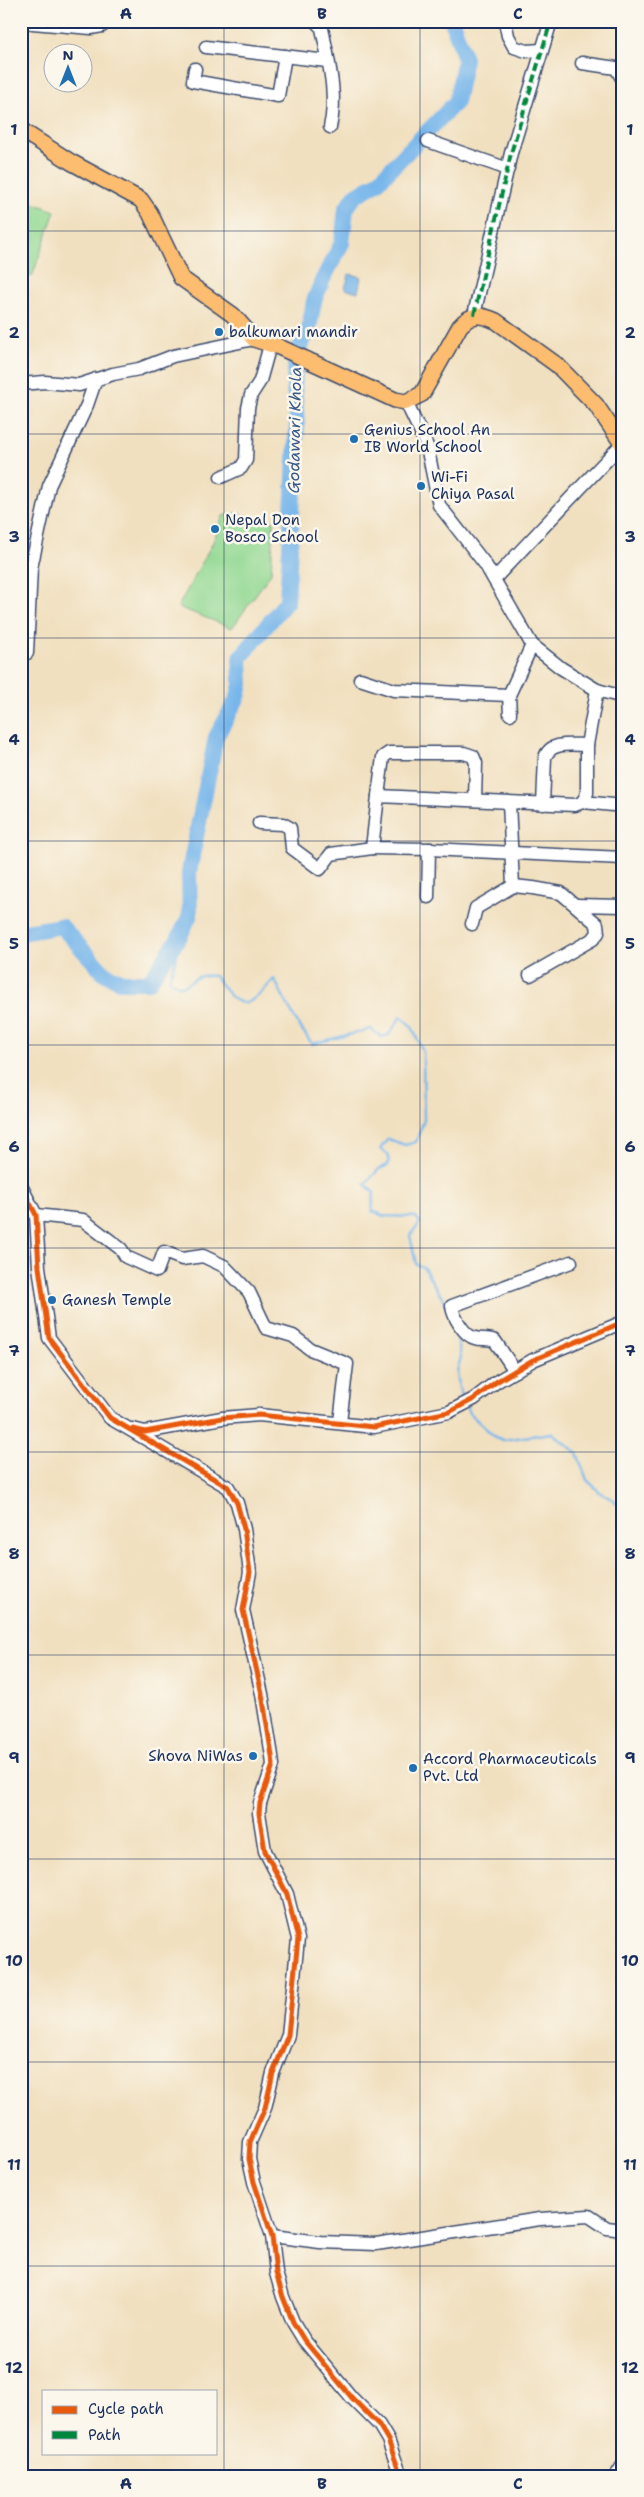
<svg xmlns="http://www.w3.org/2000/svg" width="644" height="2497" font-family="'Shantell Sans',sans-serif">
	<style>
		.green { fill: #92d892; stroke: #568478 }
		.water { fill: #77b6eb; stroke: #4972a4 }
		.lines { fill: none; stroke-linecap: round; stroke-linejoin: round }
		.stream { stroke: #77b6eb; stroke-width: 2.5 }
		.river { stroke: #77b6eb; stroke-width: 16 }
		.minor-casing { stroke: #3b4a6d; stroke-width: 15 }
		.major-casing { stroke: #3b4a6d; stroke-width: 18 }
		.minor { stroke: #fff; stroke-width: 12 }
		.major { stroke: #fcbd6f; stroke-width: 15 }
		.quiet { stroke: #00873e; stroke-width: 4; stroke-dasharray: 8 4; stroke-linecap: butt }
		.cycleway-casing { stroke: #fbf7ec; stroke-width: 8 }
		.cycleway { stroke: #e8590c; stroke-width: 5 }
		.grid { fill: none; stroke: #1b2f5e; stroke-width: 1; stroke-opacity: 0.55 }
		.poi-dot { fill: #1f6fb2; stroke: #fbf7ec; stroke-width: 2 }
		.labels { text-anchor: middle; stroke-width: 5; stroke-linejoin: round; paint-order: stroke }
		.poi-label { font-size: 15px; fill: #1b2f5e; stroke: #fbf7ec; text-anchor: start }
		.water-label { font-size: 16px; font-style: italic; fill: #375888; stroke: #fbf7ec }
		.neatline { fill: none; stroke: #1b2f5e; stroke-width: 2 }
		.grid-label { font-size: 16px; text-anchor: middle; font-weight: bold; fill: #1b2f5e }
	</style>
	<rect width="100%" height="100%" fill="#fbf7ec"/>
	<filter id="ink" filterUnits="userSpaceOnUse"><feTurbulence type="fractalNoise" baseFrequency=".02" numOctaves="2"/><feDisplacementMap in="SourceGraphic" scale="10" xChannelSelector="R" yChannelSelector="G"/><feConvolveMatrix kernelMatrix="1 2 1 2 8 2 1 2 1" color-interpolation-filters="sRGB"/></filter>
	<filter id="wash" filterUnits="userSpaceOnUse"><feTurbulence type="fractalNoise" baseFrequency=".0096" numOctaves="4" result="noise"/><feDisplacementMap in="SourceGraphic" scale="20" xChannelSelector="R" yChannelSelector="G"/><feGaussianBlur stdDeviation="1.12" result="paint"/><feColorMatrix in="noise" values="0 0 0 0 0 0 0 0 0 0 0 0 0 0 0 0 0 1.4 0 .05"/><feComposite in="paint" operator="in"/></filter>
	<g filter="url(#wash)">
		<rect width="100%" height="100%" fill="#f1e0c0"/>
		<g class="green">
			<polygon points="22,199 55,211 32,277 27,275 29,269 21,267"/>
			<polygon points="235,513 274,521 271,573 232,628 178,607 213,542 223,516"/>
		</g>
		<polygon class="water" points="349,274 361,277 358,292 345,289"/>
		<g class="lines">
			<g class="stream">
				<path d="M180,936L177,955L169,979C186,995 186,979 202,976C206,975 211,976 215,976C239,1012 247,1010 274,979L296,1021L312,1044L371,1029L381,1037L389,1035L401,1016L412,1027L423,1052L424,1120L416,1142L405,1145L388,1139L380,1149L389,1155L388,1165L379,1169L365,1184L374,1193L372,1211L384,1216L416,1217L420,1223L410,1235L416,1264L424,1268L447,1306"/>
				<polyline points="455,1327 461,1357 457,1371 459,1388 464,1400"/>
				<polyline points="467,1407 469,1413 495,1437 503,1440 552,1433 577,1453 587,1480 602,1494 614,1500 623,1511"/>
			</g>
			<polyline class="river" points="21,933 61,926 104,973 122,982 149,982 180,936 190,915 189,872 216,737 238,697 241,684 240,658 287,601 297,424 294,384 296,355 309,329 314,301 323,279 342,243 346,209 355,196 377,183 456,102 465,59 452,21"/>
		</g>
	</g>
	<g filter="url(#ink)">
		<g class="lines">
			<g class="minor-casing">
				<g id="minor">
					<path d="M315,21L322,28C328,60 338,95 330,127"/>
					<polyline points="505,21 508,36 514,47 526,51 542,50"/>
					<polyline points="21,22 91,28 102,26 104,21"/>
					<polyline points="206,47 327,61"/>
					<polyline points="582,63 616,68 623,80"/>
					<polyline points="195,69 193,81 278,96 285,56"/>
					<polyline points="428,141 508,169"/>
					<polyline points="474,315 511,153 551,21"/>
					<polyline points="21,384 45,382 79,385 113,374 139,369 173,356 254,339"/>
					<polyline points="406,402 427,446 439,505 485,564 532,645 561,668 597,690 623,697"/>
					<polyline points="221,477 241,468 246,460 248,408 251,395 260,381 270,345"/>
					<polyline points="494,579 622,444"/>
					<polyline points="27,653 31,568 49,486 87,405 96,379"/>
					<polyline points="360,679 394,690 509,695"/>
					<polyline points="510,714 509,695 532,645"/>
					<polyline points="378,796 383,757 389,753 464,753 473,756 476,763 475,800"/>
					<polyline points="509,802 513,886"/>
					<polyline points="583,802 623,806"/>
					<path d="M543,804L545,757C551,741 572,745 587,745"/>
					<polyline points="259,823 283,824 290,828 292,848 320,869 331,854 372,848"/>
					<polyline points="429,849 623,858"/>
					<polyline points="428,897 429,849 372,848 378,796 575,805 583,802 587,793 587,745 597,690"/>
					<polyline points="576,905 623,906"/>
					<polyline points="472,924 476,908 513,886 533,888 561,893 597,924 598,933 593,939 530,975"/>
					<polyline points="21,1186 36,1215 39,1267 49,1338 110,1418 228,1487 237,1503 244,1529 250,1572 243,1610 262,1694 272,1756 273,1765 260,1803 259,1813 265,1851 287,1894 298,1939 288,2035 273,2073 265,2108 250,2142 249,2159 254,2182 272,2236 276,2273 283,2297 293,2322 304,2340 352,2398 379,2425 388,2440 401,2476"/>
					<polyline points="36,1215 83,1220 121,1249 126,1257 157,1271 164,1252 182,1259 203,1256 224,1266 249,1292 266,1328 293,1336 310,1349 347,1364 340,1422"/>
					<path d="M515,1371L495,1341C488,1338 482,1340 475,1338C464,1336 453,1316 452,1306L571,1262"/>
					<polyline points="133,1429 145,1432 222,1418 259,1415 374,1427 449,1412 474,1399 496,1382 533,1360 623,1322"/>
					<polyline points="272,2236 320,2242 376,2244 540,2219 589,2216 607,2228 623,2230"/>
					<polyline points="616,2476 623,2465"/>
				</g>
			</g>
			<g class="major-casing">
				<path id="major" d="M21,130L71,162L141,200L150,213L181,278L233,315L254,339L279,347L395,400L406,402L422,394L460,326C472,313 481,314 496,321L557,365L596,405L623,445"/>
			</g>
			<use href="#minor" class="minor"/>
			<use href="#major" class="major"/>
			<polyline class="quiet" points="474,315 511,153 551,21"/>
			<g class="cycleway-casing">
				<g id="cycleway">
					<polyline points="21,1186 36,1215 39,1267 49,1338 110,1418 228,1487 237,1503 244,1529 250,1572 243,1610 262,1694 272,1756 273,1765 260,1803 259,1813 265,1851 287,1894 298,1939 288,2035 273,2073 265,2108 250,2142 249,2159 254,2182 272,2236 276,2273 283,2297 293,2322 304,2340 352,2398 379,2425 388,2440 401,2476"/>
					<polyline points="133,1429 145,1432 222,1418 259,1415 374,1427 449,1412 474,1399 496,1382 533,1360 623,1322"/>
				</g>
			</g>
			<use href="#cycleway" class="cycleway"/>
		</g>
	</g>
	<path class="grid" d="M224,21V2476M420,21V2476M21,231H623M21,434H623M21,638H623M21,841H623M21,1045H623M21,1248H623M21,1452H623M21,1655H623M21,1859H623M21,2062H623M21,2266H623"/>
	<g class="poi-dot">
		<circle cx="219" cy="332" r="5"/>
		<circle cx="354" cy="439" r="5"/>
		<circle cx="421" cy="486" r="5"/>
		<circle cx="215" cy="529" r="5"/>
		<circle cx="52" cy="1300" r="5"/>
		<circle cx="253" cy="1756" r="5"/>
		<circle cx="413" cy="1768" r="5"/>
	</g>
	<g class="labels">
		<g class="poi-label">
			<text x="229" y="337">balkumari mandir</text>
			<text x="364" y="435">Genius School An<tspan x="364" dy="17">IB World School</tspan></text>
			<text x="431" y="482">Wi-Fi<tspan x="431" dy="17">Chiya Pasal</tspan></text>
			<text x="225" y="525">Nepal Don<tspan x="225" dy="17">Bosco School</tspan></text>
			<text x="62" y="1305">Ganesh Temple</text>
			<text x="243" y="1761" text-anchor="end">Shova NiWas</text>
			<text x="423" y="1764">Accord Pharmaceuticals<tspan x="423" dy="17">Pvt. Ltd</tspan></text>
		</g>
		<g class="water-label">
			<text transform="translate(294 430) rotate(-89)" y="6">Godawari Khola</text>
		</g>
	</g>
	<rect width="644" height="2497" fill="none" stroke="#fbf7ec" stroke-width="55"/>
	<rect x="42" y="2390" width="175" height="65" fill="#fbf7ec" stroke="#a1a7b3"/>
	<rect x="52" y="2406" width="25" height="8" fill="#e8590c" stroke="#a1a7b3"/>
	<text x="88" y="2414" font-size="15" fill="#1b2f5e">Cycle path</text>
	<rect x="52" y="2431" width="25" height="8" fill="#00873e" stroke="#a1a7b3"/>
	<text x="88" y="2440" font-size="15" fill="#1b2f5e">Path</text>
	<g transform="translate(68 68)"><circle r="24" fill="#fbf7ec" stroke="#a1a7b3"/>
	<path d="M0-4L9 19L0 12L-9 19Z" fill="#1f6fb2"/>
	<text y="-8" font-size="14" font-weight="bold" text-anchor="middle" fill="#1b2f5e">N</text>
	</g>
	<rect x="28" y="28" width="588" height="2442" class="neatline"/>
	<g class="grid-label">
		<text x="126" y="19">A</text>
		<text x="322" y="19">B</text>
		<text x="518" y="19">C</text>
		<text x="14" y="135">1</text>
		<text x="630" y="135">1</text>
		<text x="14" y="338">2</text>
		<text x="630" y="338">2</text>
		<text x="14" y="542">3</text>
		<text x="630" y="542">3</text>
		<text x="14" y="745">4</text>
		<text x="630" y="745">4</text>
		<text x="14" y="949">5</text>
		<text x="630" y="949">5</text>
		<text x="14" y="1152">6</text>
		<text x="630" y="1152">6</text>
		<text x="14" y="1356">7</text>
		<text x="630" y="1356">7</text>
		<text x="14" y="1559">8</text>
		<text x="630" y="1559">8</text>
		<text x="14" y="1763">9</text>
		<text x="630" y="1763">9</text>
		<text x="14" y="1966">10</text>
		<text x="630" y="1966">10</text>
		<text x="14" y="2170">11</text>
		<text x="630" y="2170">11</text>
		<text x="14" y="2373">12</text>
		<text x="630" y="2373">12</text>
		<text x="126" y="2489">A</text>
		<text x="322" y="2489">B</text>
		<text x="518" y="2489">C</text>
	</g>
</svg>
